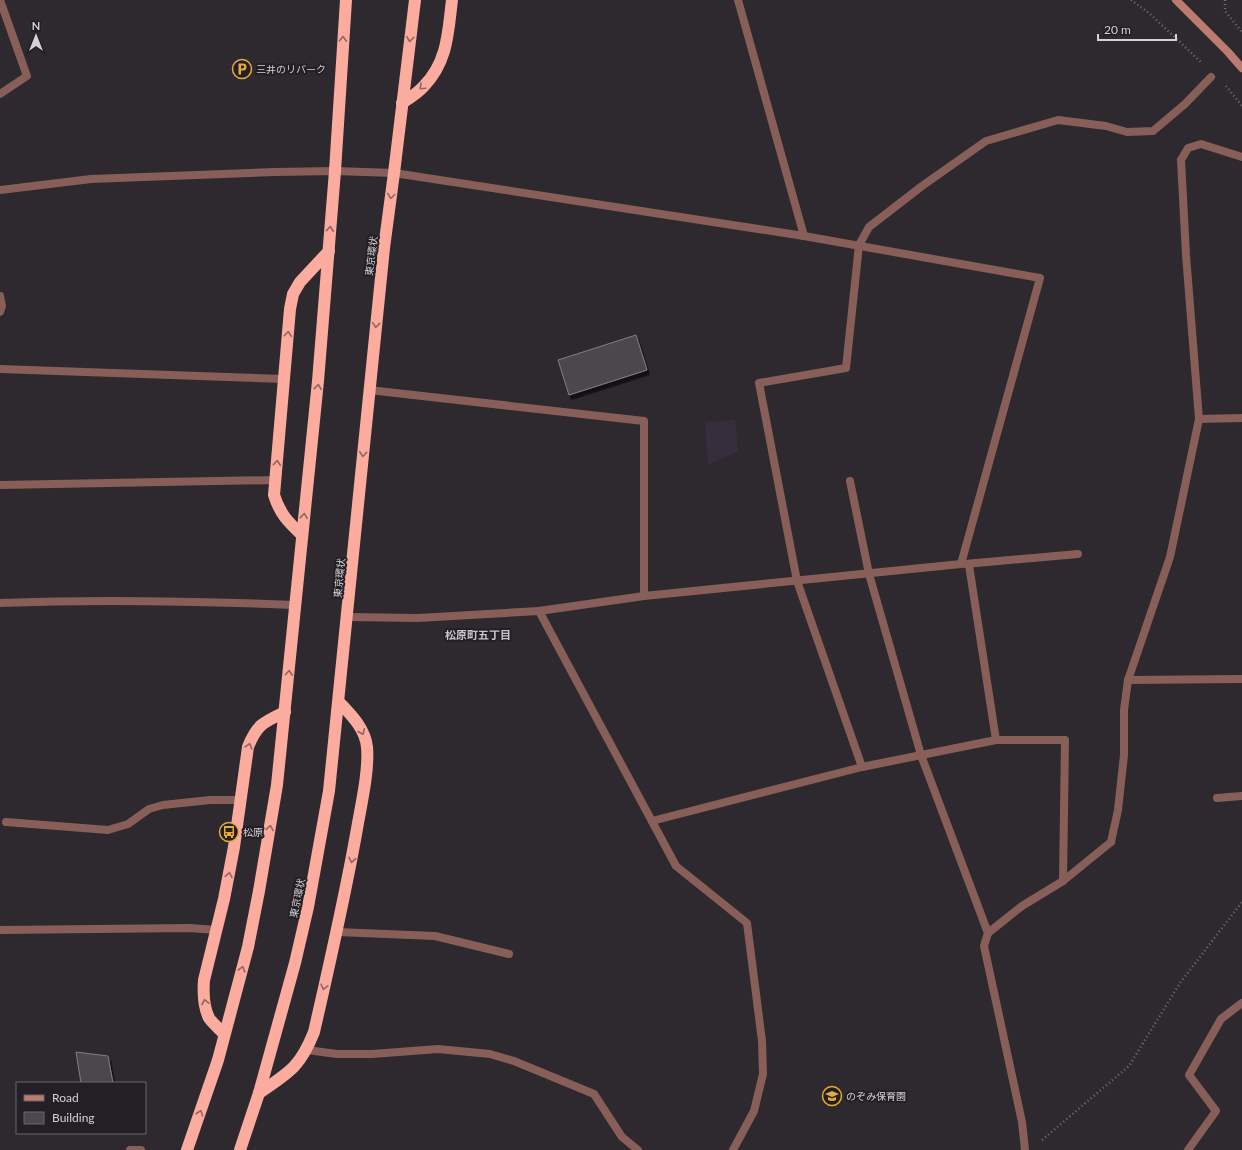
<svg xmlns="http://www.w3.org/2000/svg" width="1242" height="1150" font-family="Lato,'Noto Sans JP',sans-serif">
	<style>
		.commercial { fill: #362e3d }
		.building { fill: #4b474e; stroke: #827d85; filter: url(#shadow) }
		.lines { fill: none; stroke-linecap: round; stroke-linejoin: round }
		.path { stroke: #736f75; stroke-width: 2.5; stroke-dasharray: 1 3; stroke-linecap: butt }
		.lane { stroke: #875f58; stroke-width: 8 }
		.street { stroke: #875f58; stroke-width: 8 }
		.secondary { stroke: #bb7b71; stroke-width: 8 }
		.highway { stroke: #fcac9f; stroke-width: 12 }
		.oneway { stroke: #906662 }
		.labels { text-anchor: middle; stroke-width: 4; stroke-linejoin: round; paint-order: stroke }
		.poi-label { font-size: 10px; fill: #d4d1d6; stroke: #231f25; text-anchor: start }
		.street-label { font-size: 10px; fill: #d4d1d6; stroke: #231f25 }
		.neighbourhood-label { font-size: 11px; font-weight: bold; fill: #cac5cd; stroke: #231f25 }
	</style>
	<defs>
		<filter id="shadow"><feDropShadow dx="2.5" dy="4.5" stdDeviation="0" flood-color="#0009"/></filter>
	</defs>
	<rect width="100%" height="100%" fill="#2d292f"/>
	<polygon class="commercial" points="735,420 738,451 708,465 705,422"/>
	<g class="building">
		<polygon points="636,335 647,370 569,395 558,360"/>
		<polygon points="76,1052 108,1056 113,1083 81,1083"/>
	</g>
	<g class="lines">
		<g class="path">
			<polyline points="1131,0 1149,13 1202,63"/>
			<polyline points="1225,0 1225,11 1242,32"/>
			<polyline points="1226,86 1242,106"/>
			<polyline points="1042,1140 1129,1066 1180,983 1242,902"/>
		</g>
		<g class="lane">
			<polyline points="738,0 804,236"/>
			<polyline points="0,94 27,76 0,0"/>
			<polyline points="0,296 2,306 0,312"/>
			<polyline points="0,369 284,379"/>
			<polyline points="369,390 644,421 644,596"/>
			<polyline points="1199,419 1242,418"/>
			<polyline points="850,481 869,574"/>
			<polyline points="0,485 276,480"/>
			<polyline points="965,564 1078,554"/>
			<polyline points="969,565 996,740 1065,740 1063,881"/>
			<path d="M0,603C98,599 197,601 295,605"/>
			<polyline points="539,611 676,866 747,923 762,1041 763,1074 754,1111 733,1150"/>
			<polyline points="1128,680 1242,679"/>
			<polyline points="862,767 797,581 759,383 846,368 859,245 869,227 922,186 986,141 1058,120 1106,126 1127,132 1153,131 1185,104 1211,77"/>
			<polyline points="1217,798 1242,796"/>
			<polyline points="652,821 862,767 996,740"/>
			<polyline points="6,822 108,830 128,824 149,809 163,805 210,800 242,800"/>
			<polyline points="1111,842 1118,810 1124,755 1124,710 1128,680 1170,557 1199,419 1186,255 1181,160"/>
			<polyline points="337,932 435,936 509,954"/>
			<polyline points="307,1050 337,1054 372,1054 438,1049 490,1054 514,1061 594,1094 622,1137 638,1150"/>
			<polyline points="1188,1150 1216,1111 1189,1075 1221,1019 1242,1003"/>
		</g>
		<g class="street">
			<polyline points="1181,160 1188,148 1201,144 1242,157"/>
			<polyline points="0,190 91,179 274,172 335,171 394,173 804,236 1040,278 961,564 644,596 539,611 418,618 347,617"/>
			<polyline points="869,574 921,755 988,933"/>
			<polyline points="0,930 189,928 216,930"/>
			<polyline points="130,1150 141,1150"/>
			<polyline points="1025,1150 1022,1122 984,946 988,933 1022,906 1063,881 1111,842"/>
		</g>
		<polyline class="secondary" points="1176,0 1228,52 1242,68"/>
		<g class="highway">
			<path d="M402,103C410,98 418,93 424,86C448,61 448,32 452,0"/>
			<path d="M302,535C288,522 280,514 274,495L290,309L293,294L300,282L329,251"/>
			<path d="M224,1034C220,1029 213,1024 209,1018C203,1006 203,993 204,980L224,899L234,847L248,747C257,724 264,722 285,712"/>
			<path d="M259,1093C290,1072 300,1067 314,1032C330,962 346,893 358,823C362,801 369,769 367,747C365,728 351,715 339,702"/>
			<polyline points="187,1150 218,1060 248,947 259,891 277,785 318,381 335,171 346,0"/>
			<polyline points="240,1150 259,1093 295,963 308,907 329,791 384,248 394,173 415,0"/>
		</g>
	</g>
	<defs><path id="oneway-chevron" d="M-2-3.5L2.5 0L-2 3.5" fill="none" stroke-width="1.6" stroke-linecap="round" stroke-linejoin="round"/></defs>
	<g class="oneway">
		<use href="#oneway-chevron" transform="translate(343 39) rotate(-87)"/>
		<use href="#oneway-chevron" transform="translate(410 39) rotate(97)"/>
		<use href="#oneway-chevron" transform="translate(422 87) rotate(137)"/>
		<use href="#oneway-chevron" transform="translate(391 196) rotate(98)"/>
		<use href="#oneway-chevron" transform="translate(330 229) rotate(-85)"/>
		<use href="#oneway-chevron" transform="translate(376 325) rotate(96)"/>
		<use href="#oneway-chevron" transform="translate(288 334) rotate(-85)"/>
		<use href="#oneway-chevron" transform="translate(318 387) rotate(-84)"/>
		<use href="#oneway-chevron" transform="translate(363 454) rotate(96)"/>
		<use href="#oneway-chevron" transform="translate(277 463) rotate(-85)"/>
		<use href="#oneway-chevron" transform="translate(304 516) rotate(-84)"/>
		<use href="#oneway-chevron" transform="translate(289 673) rotate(-85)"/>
		<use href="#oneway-chevron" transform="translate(362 732) rotate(67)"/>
		<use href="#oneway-chevron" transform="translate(249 746) rotate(-73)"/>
		<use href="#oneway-chevron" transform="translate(270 828) rotate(-81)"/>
		<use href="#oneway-chevron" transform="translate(352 860) rotate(100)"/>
		<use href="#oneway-chevron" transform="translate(229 875) rotate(-79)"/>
		<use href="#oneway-chevron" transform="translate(242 969) rotate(-75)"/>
		<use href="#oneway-chevron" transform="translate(324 987) rotate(104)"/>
		<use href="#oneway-chevron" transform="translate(205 1002) rotate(-102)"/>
		<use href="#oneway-chevron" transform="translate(200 1113) rotate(-71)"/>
	</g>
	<defs>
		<g id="parking-ring" transform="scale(1)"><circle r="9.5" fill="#231f25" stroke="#e7ac37" stroke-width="1.5"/><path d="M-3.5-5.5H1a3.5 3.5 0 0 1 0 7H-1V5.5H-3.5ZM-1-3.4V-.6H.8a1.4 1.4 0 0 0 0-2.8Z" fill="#e7ac37"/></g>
		<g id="bus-ring" transform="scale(1)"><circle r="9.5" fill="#231f25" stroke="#e7ac37" stroke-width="1.5"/><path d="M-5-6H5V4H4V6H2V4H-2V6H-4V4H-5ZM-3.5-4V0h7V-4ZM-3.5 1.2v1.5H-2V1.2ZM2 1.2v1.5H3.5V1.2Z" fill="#e7ac37"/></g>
		<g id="school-ring" transform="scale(1)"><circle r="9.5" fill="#231f25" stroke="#e7ac37" stroke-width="1.5"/><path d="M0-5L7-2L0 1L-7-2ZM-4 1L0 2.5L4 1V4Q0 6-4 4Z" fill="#e7ac37"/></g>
	</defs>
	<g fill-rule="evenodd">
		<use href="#parking-ring" x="242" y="69"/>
		<use href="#bus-ring" x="229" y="832"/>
		<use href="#school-ring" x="832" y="1096"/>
	</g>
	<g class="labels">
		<g class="poi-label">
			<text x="256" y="73">三井のリパーク</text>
			<text x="243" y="836">松原</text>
			<text x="846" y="1100">のぞみ保育園</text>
		</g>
		<g class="street-label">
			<text transform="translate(371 256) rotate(-83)" y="4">東京環状</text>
			<text transform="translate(339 578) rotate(-84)" y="4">東京環状</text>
			<text transform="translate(297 898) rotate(-78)" y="4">東京環状</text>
		</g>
		<g class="neighbourhood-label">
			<text x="478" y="639">松原町五丁目</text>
		</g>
	</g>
	<rect x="16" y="1082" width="130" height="52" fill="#231f25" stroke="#6a666c"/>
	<rect x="24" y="1095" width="20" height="6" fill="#bb7b71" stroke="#6a666c"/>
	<text x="52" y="1102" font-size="12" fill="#d4d1d6">Road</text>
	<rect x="24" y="1112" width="20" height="12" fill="#4b474e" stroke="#6a666c"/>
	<text x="52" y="1122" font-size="12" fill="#d4d1d6">Building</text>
	<g transform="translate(36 36)" stroke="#231f25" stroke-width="3" paint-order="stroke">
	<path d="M0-3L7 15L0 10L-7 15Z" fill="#d4d1d6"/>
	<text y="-6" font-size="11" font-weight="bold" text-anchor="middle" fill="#d4d1d6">N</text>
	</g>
	<path d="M1098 34v6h78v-6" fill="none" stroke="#d4d1d6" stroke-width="2"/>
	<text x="1104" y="34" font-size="12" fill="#d4d1d6" stroke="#231f25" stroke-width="3" paint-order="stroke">20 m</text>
</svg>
